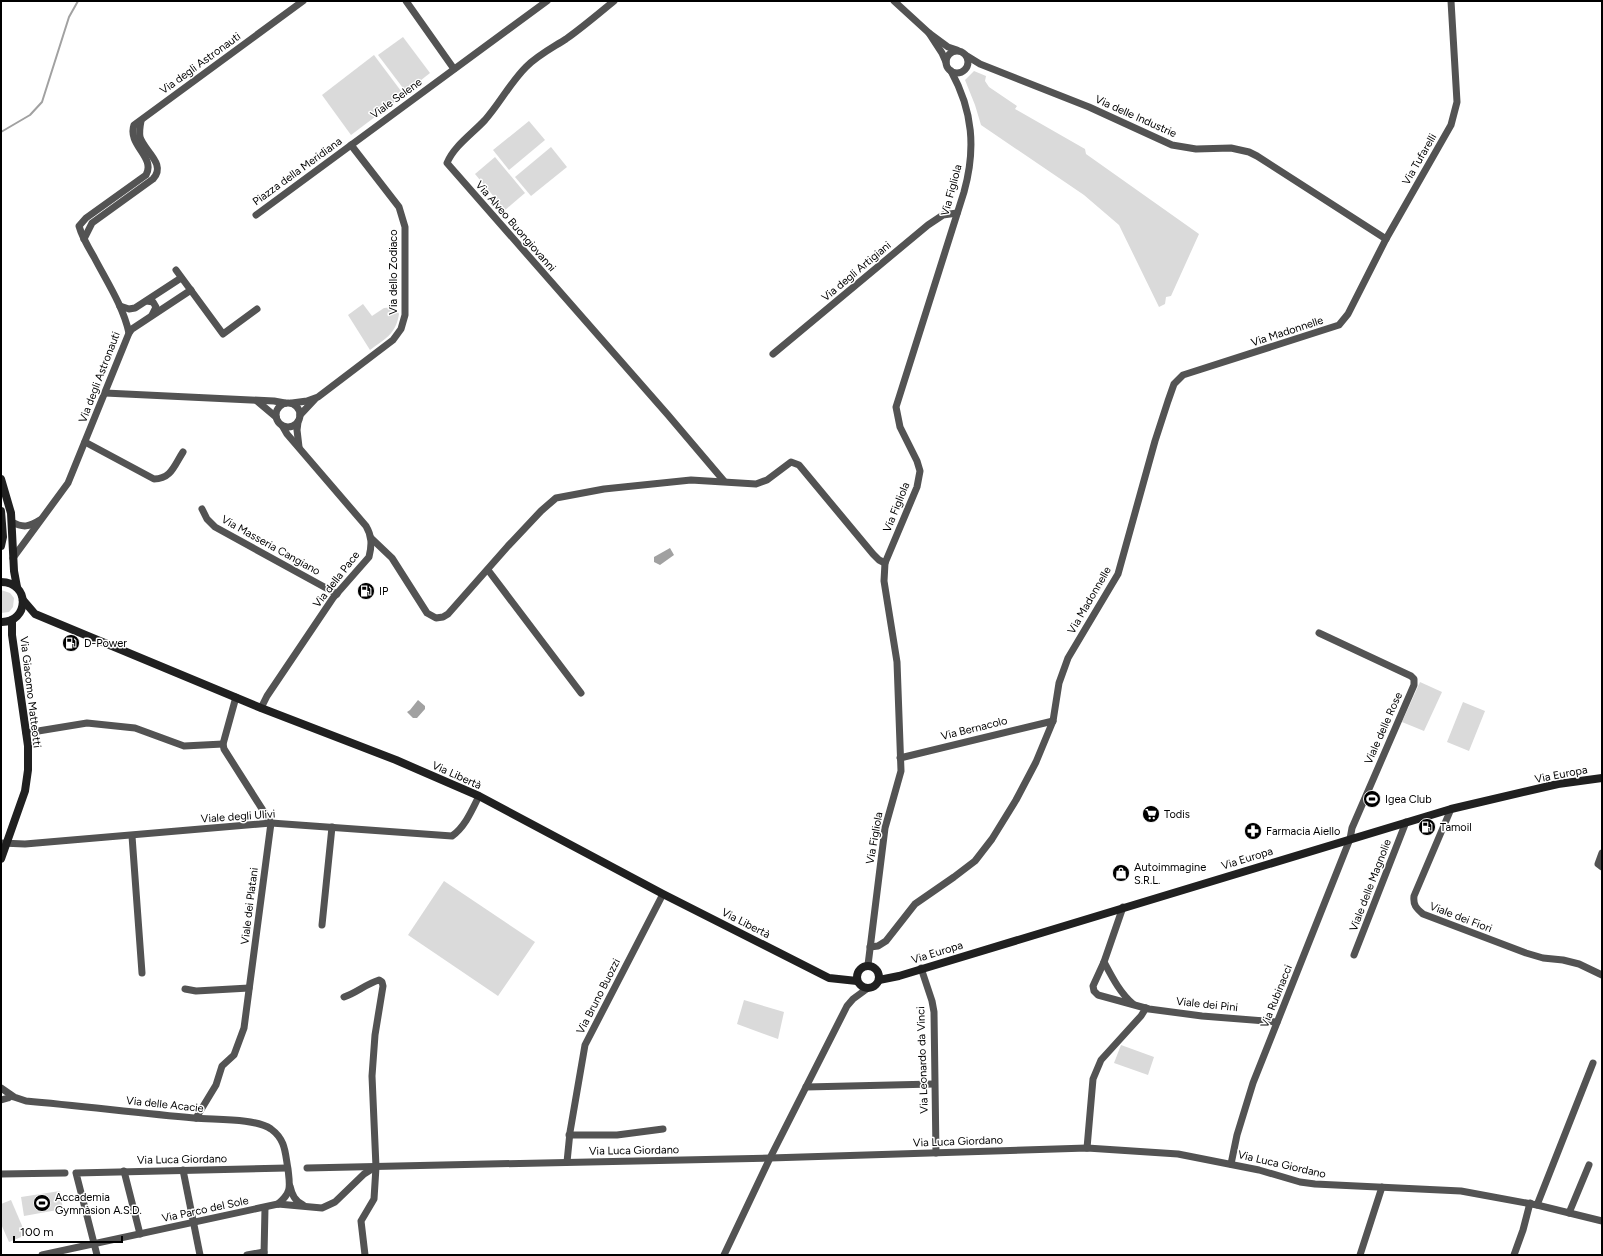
<svg xmlns="http://www.w3.org/2000/svg" width="1603" height="1256" font-family="Figtree,sans-serif">
	<style>
		.green { fill: #dadada }
		.water { fill: #a1a1a1 }
		.lines { fill: none; stroke-linecap: round; stroke-linejoin: round }
		.stream { stroke: #a1a1a1; stroke-width: 2 }
		.street { stroke: #535353; stroke-width: 7 }
		.secondary { stroke: #202020; stroke-width: 8 }
		.labels { text-anchor: middle; stroke-width: 3; stroke-linejoin: round; paint-order: stroke }
		.street-label { font-size: 11px; fill: #000; stroke: #fff }
		.poi-label { font-size: 11px; fill: #000; stroke: #fff; text-anchor: start }
	</style>
	<rect width="100%" height="100%" fill="#fff"/>
	<g class="green">
		<polygon points="403,37 430,73 406,92 378,55"/>
		<polygon points="374,55 404,95 351,135 322,95"/>
		<polygon points="974,71 986,76 985,81 989,87 1017,106 1015,109 1085,149 1086,154 1199,234 1171,296 1166,297 1165,304 1159,307 1119,225 1084,195 981,125 975,105 965,80"/>
		<polygon points="529,121 545,140 509,170 493,150"/>
		<polygon points="551,147 567,167 531,196 515,177"/>
		<polygon points="495,157 525,193 505,210 475,174"/>
		<path d="M363,304L372,316L384,308L395,307L399,314C396,334 385,339 370,350L348,315Z"/>
		<polygon points="1,590 10,593 14,598 13,607 9,612 1,613"/>
		<polygon points="1420,682 1442,692 1424,731 1402,722"/>
		<polygon points="1463,702 1485,711 1469,751 1447,742"/>
		<polygon points="444,881 535,942 498,996 408,935"/>
		<polygon points="744,1000 784,1012 778,1039 737,1024"/>
		<polygon points="1121,1045 1154,1057 1148,1075 1114,1063"/>
		<polygon points="60,1191 63,1209 24,1216 21,1197"/>
		<polygon points="11,1200 26,1235 9,1242 1,1224 1,1204"/>
	</g>
	<g class="water">
		<polygon points="670,548 674,555 660,565 654,562 654,557"/>
		<polygon points="418,700 425,706 425,709 417,718 413,718 407,712 410,710"/>
	</g>
	<g class="lines">
		<polyline class="stream" points="1,132 30,115 42,102 69,17 78,1"/>
		<g class="street">
			<polyline points="406,1 454,69"/>
			<path d="M614,1C598,14 583,27 566,39C552,48 538,55 526,67C510,83 500,103 485,120C472,134 454,146 447,163L668,415L724,481"/>
			<polyline points="894,1 929,33 942,53 946,62"/>
			<polyline points="929,33 948,47 957,50"/>
			<circle cx="957" cy="62" r="11"/>
			<polyline points="967,56 980,64 1089,107 1172,145 1196,149 1231,148 1249,152 1257,156 1386,239"/>
			<polyline points="256,215 547,1"/>
			<path d="M84,239L92,223L153,179C167,164 144,151 140,137C139,131 140,126 141,121"/>
			<polyline points="176,270 223,334 257,309"/>
			<polyline points="147,301 153,302 156,307 152,315"/>
			<polyline points="120,306 129,309 135,308 181,278"/>
			<polyline points="129,333 132,329 191,290"/>
			<polyline points="773,354 928,225 943,215 957,213"/>
			<polyline points="105,393 274,401 285,403"/>
			<polyline points="257,401 276,417"/>
			<circle cx="288" cy="415" r="12"/>
			<polyline points="292,403 307,401 318,397 393,340 401,329 405,315 405,227 399,207 351,145"/>
			<polyline points="300,415 315,399"/>
			<polyline points="298,422 297,430 299,447"/>
			<path d="M85,442L154,479C171,479 174,466 183,452"/>
			<polyline points="202,509 207,519 215,527 337,594"/>
			<path d="M12,522C23,528 29,527 40,520"/>
			<polyline points="371,538 392,558 427,613 436,618 443,617 448,614 508,546 541,511 556,498 604,489 691,480 756,484 767,480 791,462 799,465 873,554 879,560 885,563"/>
			<path d="M13,558L68,483L129,333C123,306 107,282 94,257C88,247 82,237 79,226L86,218L146,175C156,157 127,145 134,125L303,1"/>
			<polyline points="488,570 581,693"/>
			<path d="M261,708L267,696L333,598L369,557C372,545 372,536 366,526L287,434L283,427"/>
			<polyline points="26,733 87,723 135,728 184,746 223,744"/>
			<polyline points="900,758 1053,721"/>
			<path d="M1451,809L1414,896C1413,905 1416,908 1423,914L1526,953L1543,958L1563,960L1579,964L1602,975"/>
			<polyline points="132,836 142,973"/>
			<path d="M1,843L25,844L271,823L452,836C465,827 472,810 479,796"/>
			<polyline points="1602,853 1598,864 1602,867"/>
			<polyline points="1123,907 1104,962 1093,986 1094,991 1098,995 1149,1009 1202,1016 1277,1022"/>
			<polyline points="322,925 332,827"/>
			<polyline points="870,947 878,946 886,941 915,904 954,877 975,861 992,839 1016,800 1036,762 1053,721 1059,683 1068,658 1118,574 1155,441 1168,401 1174,384 1183,375 1339,325 1348,314 1386,239 1451,125 1457,102 1451,1"/>
			<polyline points="1354,955 1406,822"/>
			<path d="M1104,962C1112,977 1120,993 1133,1004"/>
			<path d="M868,965L885,828L901,771L897,662L884,581L885,563L917,487L920,471L917,461L900,427L896,407L964,192C976,149 973,111 951,71"/>
			<polyline points="921,968 932,1001 934,1012 936,1153"/>
			<polyline points="185,989 196,991 249,988"/>
			<path d="M344,997C356,993 366,984 379,980L382,982L383,986L375,1035L372,1076L376,1167L374,1199L361,1221L365,1255"/>
			<polyline points="806,1087 934,1084"/>
			<path d="M1,1088L14,1097L26,1101C82,1106 138,1113 194,1118C215,1120 255,1118 271,1129C286,1140 285,1153 288,1169C290,1187 292,1192 278,1204"/>
			<polyline points="1,1100 8,1098 11,1096"/>
			<polyline points="196,1118 216,1085 222,1066 234,1055 244,1028 271,823 224,749 223,744 236,697"/>
			<polyline points="569,1135 617,1135 663,1129"/>
			<polyline points="1087,1148 1093,1079 1101,1060 1141,1016 1146,1008"/>
			<polyline points="567,1162 570,1132 585,1045 663,894"/>
			<polyline points="1231,1164 1237,1135 1253,1083 1350,839 1352,828 1414,685 1414,679 1411,676 1319,633"/>
			<polyline points="307,1168 770,1158 1087,1148 1178,1154 1259,1170 1300,1182 1315,1184 1461,1191 1537,1205 1602,1221"/>
			<polyline points="183,1170 200,1255"/>
			<polyline points="124,1171 140,1234"/>
			<polyline points="1,1174 65,1173"/>
			<path d="M290,1186C292,1195 295,1201 303,1205"/>
			<polyline points="1537,1205 1593,1063"/>
			<polyline points="1569,1213 1589,1165"/>
			<polyline points="42,1255 278,1204 322,1208 335,1202 364,1174 375,1167"/>
			<polyline points="97,1255 76,1173 287,1168"/>
			<polyline points="247,1255 264,1252"/>
			<polyline points="264,1255 265,1208"/>
			<polyline points="724,1255 770,1158 847,1006 853,999 868,988"/>
			<polyline points="1360,1255 1382,1187"/>
			<polyline points="1514,1255 1523,1230 1530,1203"/>
		</g>
		<g class="secondary">
			<polyline points="1,479 11,513 14,571 17,587"/>
			<polyline points="1,511 3,537 1,546"/>
			<path d="M1,582C31,582 29,623 1,622"/>
			<polyline points="23,600 35,614 261,708 396,760 479,796 663,894 829,978 857,981"/>
			<polyline points="1,859 25,791 28,770 28,746 12,635 12,620"/>
			<circle cx="868" cy="977" r="11"/>
			<polyline points="879,980 899,976 1451,809 1558,784 1602,778"/>
		</g>
	</g>
	<defs>
		<g id="fuel-disc" transform="scale(0.9)"><circle r="9.5" fill="#000" stroke="#fff"/><path d="M-5.5-6h7V0h2V4h1.3V-2.5L3-4.5l.8-.8L6-3V5H2.5V1h-1V6h-7ZM-4.2-4.7v3.2H.2V-4.7Z" fill="#fff"/></g>
		<g id="stadium-disc" transform="scale(0.9)"><circle r="9.5" fill="#000" stroke="#fff"/><path d="M0-5a6.5 5 0 1 0 0 10a6.5 5 0 1 0 0-10ZM-3.5-1.8h7v3.6h-7Z" fill="#fff"/></g>
		<g id="supermarket-disc" transform="scale(0.9)"><circle r="9.5" fill="#000" stroke="#fff"/><path d="M-6-5.5h2.5l.6 2H6L4.5 2H-2.5L-4.4-4H-6ZM-1.5 3.2a1.3 1.3 0 1 0 .1 0ZM3 3.2a1.3 1.3 0 1 0 .1 0Z" fill="#fff"/></g>
		<g id="pharmacy-disc" transform="scale(0.9)"><circle r="9.5" fill="#000" stroke="#fff"/><path d="M-2-6h4v4h4v4h-4v4h-4v-4h-4v-4h4Z" fill="#fff"/></g>
		<g id="shop-disc" transform="scale(0.9)"><circle r="9.5" fill="#000" stroke="#fff"/><path d="M-5-2.5h2.3a2.7 3.5 0 0 1 5.4 0H5L5.5 6h-11ZM-1.5-2.5h3a1.5 2.3 0 0 0-3 0Z" fill="#fff"/></g>
	</defs>
	<g fill-rule="evenodd">
		<use href="#fuel-disc" x="366" y="591"/>
		<use href="#fuel-disc" x="71" y="643"/>
		<use href="#stadium-disc" x="1372" y="799"/>
		<use href="#supermarket-disc" x="1151" y="814"/>
		<use href="#fuel-disc" x="1427" y="827"/>
		<use href="#pharmacy-disc" x="1253" y="831"/>
		<use href="#shop-disc" x="1121" y="873"/>
		<use href="#stadium-disc" x="42" y="1203"/>
	</g>
	<g class="labels">
		<g class="street-label">
			<text transform="translate(200 63) rotate(-36)" y="4">Via degli Astronauti</text>
			<text transform="translate(396 98) rotate(-36)" y="4">Viale Selene</text>
			<text transform="translate(1136 116) rotate(24)" y="4">Via delle Industrie</text>
			<text transform="translate(1419 159) rotate(-60)" y="4">Via Tufarelli</text>
			<text transform="translate(297 171) rotate(-36)" y="4">Piazza della Meridiana</text>
			<text transform="translate(951 190) rotate(-75)" y="4">Via Figliola</text>
			<text transform="translate(516 226) rotate(49)" y="4">Via Alveo Buongiovanni</text>
			<text transform="translate(856 271) rotate(-40)" y="4">Via degli Artigiani</text>
			<text transform="translate(393 272) rotate(-90)" y="4">Via dello Zodiaco</text>
			<text transform="translate(1287 331) rotate(-18)" y="4">Via Madonnelle</text>
			<text transform="translate(99 377) rotate(-69)" y="4">Via degli Astronauti</text>
			<text transform="translate(896 507) rotate(-68)" y="4">Via Figliola</text>
			<text transform="translate(271 545) rotate(29)" y="4">Via Masseria Cangiano</text>
			<text transform="translate(336 579) rotate(-52)" y="4">Via della Pace</text>
			<text transform="translate(1089 600) rotate(-60)" y="4">Via Madonnelle</text>
			<text transform="translate(31 692) rotate(83)" y="4">Via Giacomo Matteotti</text>
			<text transform="translate(974 728) rotate(-14)" y="4">Via Bernacolo</text>
			<text transform="translate(1383 728) rotate(-66)" y="4">Viale delle Rose</text>
			<text transform="translate(1561 774) rotate(-11)" y="4">Via Europa</text>
			<text transform="translate(457 775) rotate(24)" y="4">Via Libertà</text>
			<text transform="translate(238 816) rotate(-4)" y="4">Viale degli Ulivi</text>
			<text transform="translate(874 838) rotate(-80)" y="4">Via Figliola</text>
			<text transform="translate(1247 858) rotate(-17)" y="4">Via Europa</text>
			<text transform="translate(1370 885) rotate(-69)" y="4">Viale delle Magnolie</text>
			<text transform="translate(249 906) rotate(-83)" y="4">Viale dei Platani</text>
			<text transform="translate(1461 917) rotate(21)" y="4">Viale dei Fiori</text>
			<text transform="translate(746 923) rotate(27)" y="4">Via Libertà</text>
			<text transform="translate(937 952) rotate(-17)" y="4">Via Europa</text>
			<text transform="translate(598 996) rotate(-63)" y="4">Via Bruno Buozzi</text>
			<text transform="translate(1276 996) rotate(-68)" y="4">Via Rubinacci</text>
			<text transform="translate(1207 1004) rotate(6)" y="4">Viale dei Pini</text>
			<text transform="translate(922 1060) rotate(-92)" y="4">Via Leonardo da Vinci</text>
			<text transform="translate(165 1104) rotate(6)" y="4">Via delle Acacie</text>
			<text transform="translate(958 1141) rotate(-2)" y="4">Via Luca Giordano</text>
			<text transform="translate(634 1150) rotate(-1)" y="4">Via Luca Giordano</text>
			<text transform="translate(182 1159) rotate(-1)" y="4">Via Luca Giordano</text>
			<text transform="translate(1282 1164) rotate(13)" y="4">Via Luca Giordano</text>
			<text transform="translate(205 1209) rotate(-12)" y="4">Via Parco del Sole</text>
		</g>
		<g class="poi-label">
			<text x="379" y="595">IP</text>
			<text x="84" y="647">D-Power</text>
			<text x="1385" y="803">Igea Club</text>
			<text x="1164" y="818">Todis</text>
			<text x="1440" y="831">Tamoil</text>
			<text x="1266" y="835">Farmacia Aiello</text>
			<text x="1134" y="871">Autoimmagine<tspan x="1134" dy="13">S.R.L.</tspan></text>
			<text x="55" y="1201">Accademia<tspan x="55" dy="13">Gymnàsion A.S.D.</tspan></text>
		</g>
	</g>
	<rect width="1603" height="1256" fill="none" stroke="#000000" stroke-width="4"/>
	<path d="M14 1236v6h108v-6" fill="none" stroke="#000000" stroke-width="2"/>
	<text x="20" y="1236" font-size="12" fill="#000000" stroke="#ffffff" stroke-width="3" paint-order="stroke">100 m</text>
</svg>
